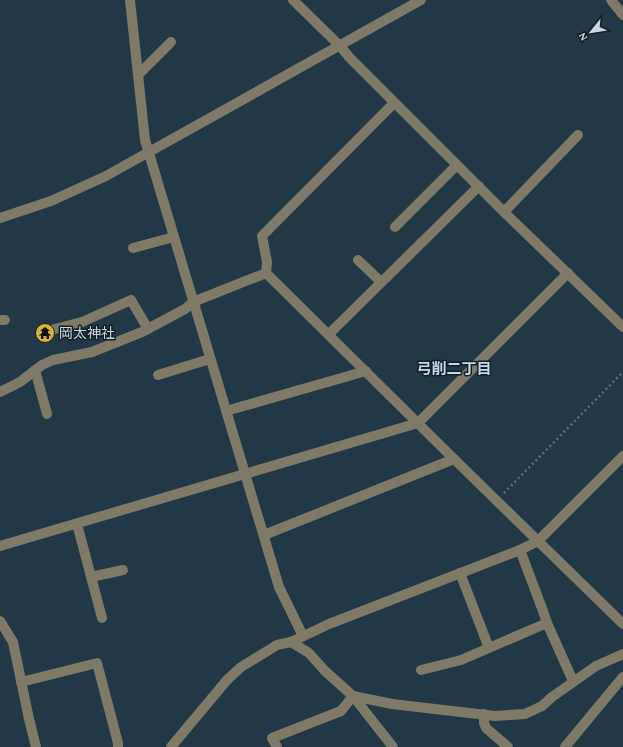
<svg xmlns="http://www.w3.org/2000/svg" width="623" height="747" font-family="'Crimson Pro','Noto Sans JP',serif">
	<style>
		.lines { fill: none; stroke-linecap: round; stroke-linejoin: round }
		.path { stroke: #5d6f7c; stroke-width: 2.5; stroke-dasharray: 2 3; stroke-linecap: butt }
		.minor { stroke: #7f7967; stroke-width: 10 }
		.labels { text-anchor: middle; stroke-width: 3; stroke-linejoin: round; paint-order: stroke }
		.poi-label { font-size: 14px; fill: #cad6e0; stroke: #151e25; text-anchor: start }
		.neighbourhood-label { font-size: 15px; font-weight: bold; fill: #c0d9ed; stroke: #151e25 }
	</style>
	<rect width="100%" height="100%" fill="#233847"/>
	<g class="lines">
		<polyline class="path" points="504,493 623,372"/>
		<g class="minor">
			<polyline points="130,0 145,140 279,587 303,636"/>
			<polyline points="293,0 340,46 350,58 504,212 623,327"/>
			<polyline points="611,0 623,15"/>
			<polyline points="138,75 171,42"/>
			<polyline points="504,212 578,135"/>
			<polyline points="0,218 51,201 106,176 421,0"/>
			<polyline points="395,227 457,165"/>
			<polyline points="133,248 174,237"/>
			<polyline points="358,260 381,282"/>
			<polyline points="266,273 267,262 262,236 394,103"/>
			<polyline points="0,320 5,320"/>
			<polyline points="47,331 82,322 131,300 148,329"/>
			<polyline points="329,334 479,186"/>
			<polyline points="35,370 47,414"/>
			<polyline points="158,375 210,359"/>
			<polyline points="0,392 20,382 42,365 53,360 92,352 142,332 185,309 193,302 266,273 454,459 623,624"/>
			<polyline points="226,411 366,371"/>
			<polyline points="77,524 102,618"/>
			<polyline points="264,535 454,459"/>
			<polyline points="0,546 418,423 568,273"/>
			<polyline points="520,550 543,611 547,623 573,681"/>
			<polyline points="460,573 489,648"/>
			<polyline points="91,577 123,570"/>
			<polyline points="0,621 13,642 29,719 36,747"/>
			<polyline points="291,642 309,653 325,671 353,696 393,747"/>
			<polyline points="421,670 461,660 547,623"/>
			<polyline points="21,682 97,663 118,743 118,747"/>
			<polyline points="353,696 392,704 495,716 525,714 542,706 552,697 596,666 623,654"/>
			<polyline points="484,714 484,723 486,728 508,747"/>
			<polyline points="171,747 227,680 241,667 269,650 277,645 291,642 329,624 520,550 538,541 623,456"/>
			<polyline points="277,747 272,738 341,711 353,696"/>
			<polyline points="565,747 623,677"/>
		</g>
	</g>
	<defs>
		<g id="temple-disc" transform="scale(1)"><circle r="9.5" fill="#d7b434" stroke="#151e25"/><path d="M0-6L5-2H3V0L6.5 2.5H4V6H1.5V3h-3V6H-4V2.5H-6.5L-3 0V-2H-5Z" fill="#111"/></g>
	</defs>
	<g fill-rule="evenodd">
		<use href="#temple-disc" x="45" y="333"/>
	</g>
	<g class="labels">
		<g class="poi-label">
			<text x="59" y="338">岡太神社</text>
		</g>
		<g class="neighbourhood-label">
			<text x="454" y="374">弓削二丁目</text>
		</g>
	</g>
	<g transform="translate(591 32) rotate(240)" stroke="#151e25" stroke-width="3" paint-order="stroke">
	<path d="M0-3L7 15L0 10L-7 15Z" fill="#cad6e0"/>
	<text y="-6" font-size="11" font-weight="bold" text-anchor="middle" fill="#cad6e0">N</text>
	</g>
</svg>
